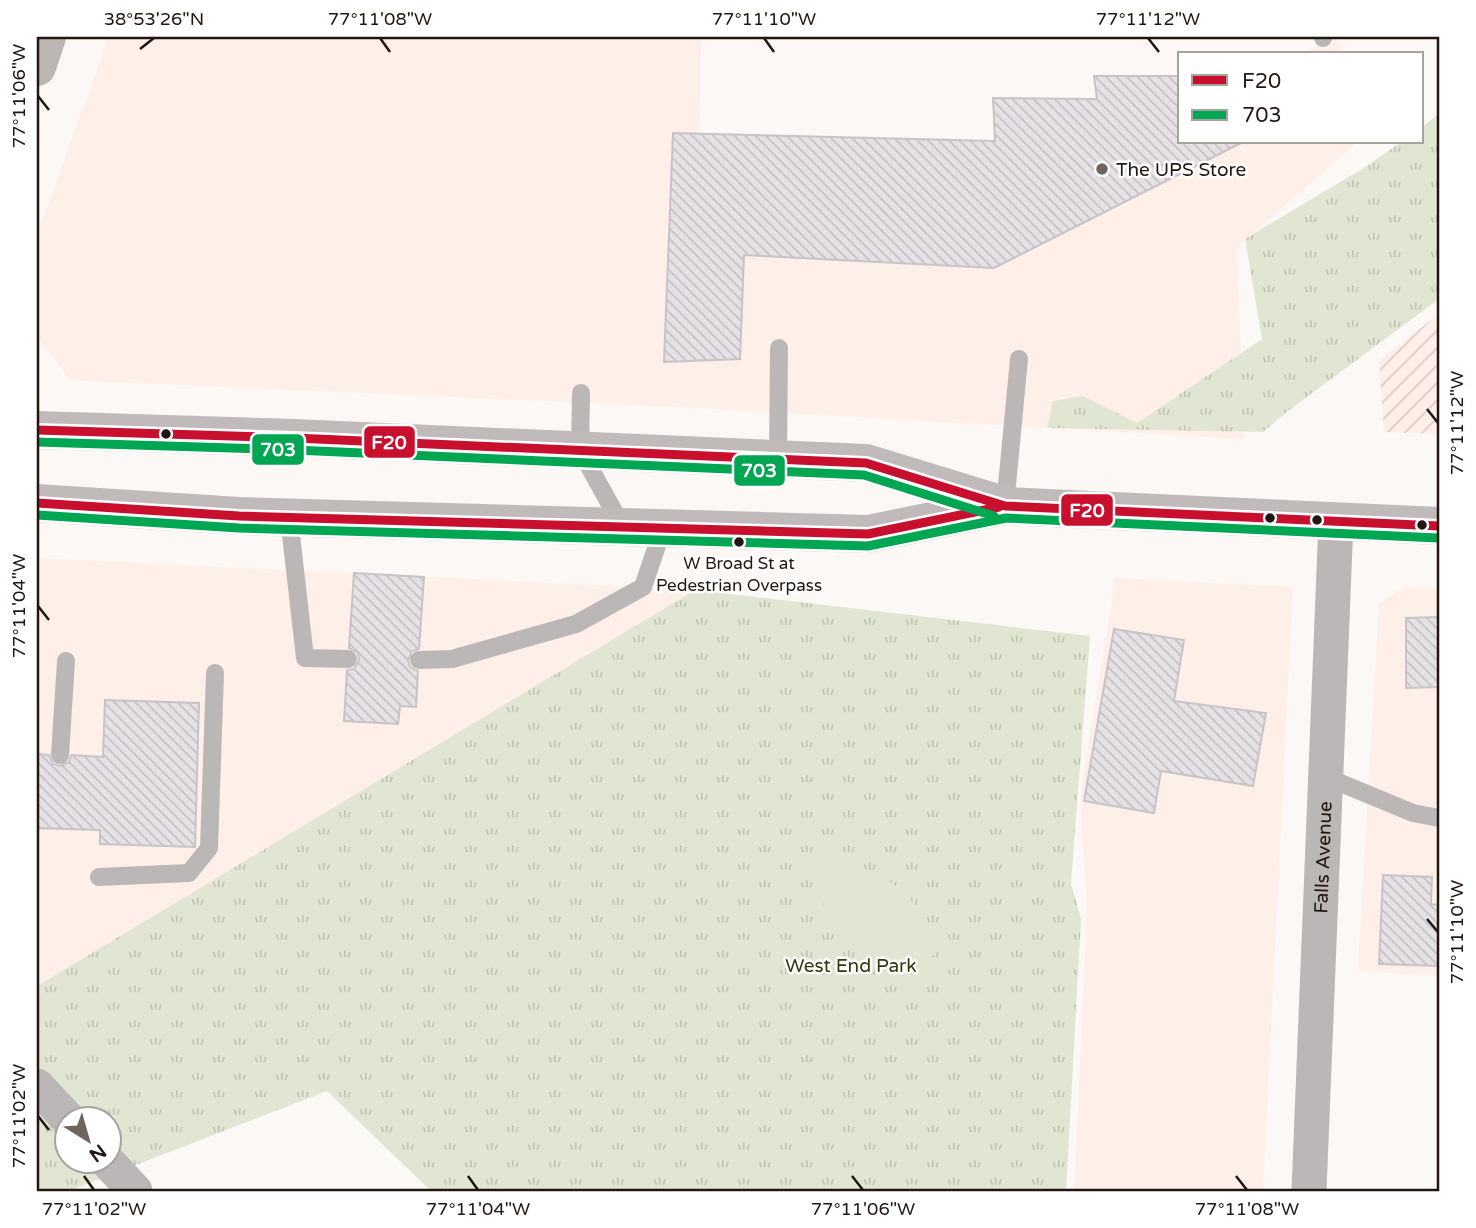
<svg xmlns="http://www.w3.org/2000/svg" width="1476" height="1228" font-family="'Varela Round',sans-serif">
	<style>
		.built { fill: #feefe8 }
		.industrial { fill: url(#industrial-furrows) }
		.grass { fill: url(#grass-tufts); fill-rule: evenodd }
		.garden { fill: #e1e6d3 }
		.building { fill: url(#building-back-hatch); stroke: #c7c4c8; stroke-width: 2 }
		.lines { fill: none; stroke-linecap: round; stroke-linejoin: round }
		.service { stroke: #bcb7b7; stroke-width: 18 }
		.minor { stroke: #bcb7b7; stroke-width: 35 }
		.secondary { stroke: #bcb7b5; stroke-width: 38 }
		.primary { stroke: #c0bbba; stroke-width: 38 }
		.bus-1-casing { stroke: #fff; stroke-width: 14 }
		.bus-2-casing { stroke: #fff; stroke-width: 14 }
		.bus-1 { stroke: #c8102e; stroke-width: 9 }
		.bus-2 { stroke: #00a651; stroke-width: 9 }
		.ticks { fill: none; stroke: #211611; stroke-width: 2.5 }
		.poi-dot { fill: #6e6561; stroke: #fff; stroke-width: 2.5 }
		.bus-dot { fill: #211611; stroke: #fff; stroke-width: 2.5 }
		.labels { text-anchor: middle; stroke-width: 5; stroke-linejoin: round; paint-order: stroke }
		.bus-label { font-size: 17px; fill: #211611; stroke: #fff }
		.poi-label { font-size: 19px; fill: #211611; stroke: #fff; text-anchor: start }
		.street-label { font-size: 19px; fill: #211611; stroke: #fff }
		.park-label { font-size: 19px; fill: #2d3b0c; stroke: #fff }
		.line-badge { stroke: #fff; stroke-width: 2.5 }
		.badge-label { font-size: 19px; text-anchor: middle; font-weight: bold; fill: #fff }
		.neatline { fill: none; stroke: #211611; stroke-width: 2.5 }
		.ticks-label { font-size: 18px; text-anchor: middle; fill: #211611 }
	</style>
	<defs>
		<pattern id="industrial-furrows" width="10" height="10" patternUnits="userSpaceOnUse" patternTransform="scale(1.75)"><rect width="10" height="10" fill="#feefe8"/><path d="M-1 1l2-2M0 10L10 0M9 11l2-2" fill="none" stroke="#d9ccc6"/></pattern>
		<pattern id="grass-tufts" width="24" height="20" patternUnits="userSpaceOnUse" patternTransform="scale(1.75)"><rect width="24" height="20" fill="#e1e6d3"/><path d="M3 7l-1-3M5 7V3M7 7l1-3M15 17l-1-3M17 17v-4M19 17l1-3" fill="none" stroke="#c1c5b4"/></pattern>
		<pattern id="building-back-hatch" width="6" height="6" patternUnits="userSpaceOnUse" patternTransform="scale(1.75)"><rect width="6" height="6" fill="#e5e1e5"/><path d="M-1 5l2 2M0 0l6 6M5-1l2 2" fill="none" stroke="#c4c0c3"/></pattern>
	</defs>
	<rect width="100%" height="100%" fill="#fcf8f6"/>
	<g class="built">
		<polygon points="109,37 701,37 700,134 989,145 1127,126 1180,112 1180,142 1357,142 1237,247 1244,439 659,406 70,380 37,337 37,235"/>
		<polygon points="1335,37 1343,54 1303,54"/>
		<polygon points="37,558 695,590 37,986"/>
		<polygon points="1113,578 1293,587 1263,1191 1074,1191 1087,911 1080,798 1114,586"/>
		<polygon points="1404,587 1439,589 1439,976 1361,971 1358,966 1379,604"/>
	</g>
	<polygon class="industrial" points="1439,314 1439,434 1384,432 1379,360"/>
	<g class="grass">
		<polygon points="1439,114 1439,299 1288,411 1263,432 1047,428 1053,401 1083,396 1137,423 1262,339 1245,239 1367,166 1401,142 1422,142 1422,127"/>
		<path d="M695,590L1090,636L1071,883L1081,919L1066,1191H431L327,1091L69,1191H37V986ZM66,1120H108V1162H66Z"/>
	</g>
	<path class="garden" d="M830,858H835C879,873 899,881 927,921C931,927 939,937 939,945C938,951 930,958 927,963C911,965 894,964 879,957C859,948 812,900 813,878C814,868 821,863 830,858Z"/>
	<g class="building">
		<polygon points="1094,76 1180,76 1180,142 1243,142 994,268 744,255 740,359 664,362 673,133 995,141 993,98 1097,99"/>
		<polygon points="354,573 424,577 419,649 412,651 408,660 410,667 418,671 416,707 400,706 398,724 344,721 347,670 354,669 359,660 358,653 349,648"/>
		<polygon points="1439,617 1439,687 1406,688 1406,618"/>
		<polygon points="1114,629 1184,640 1174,701 1266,713 1253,786 1161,771 1154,813 1084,801"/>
		<polygon points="105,700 199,703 195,847 100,844 100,830 37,828 37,754 49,755 53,764 60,766 69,762 71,755 103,757"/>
		<polygon points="1383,875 1432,877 1431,904 1439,905 1439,966 1379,964"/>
	</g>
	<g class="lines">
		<g class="service">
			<polyline points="1323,37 1323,38"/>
			<polyline points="581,393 580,450 622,526"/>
			<polyline points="778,459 779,348"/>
			<polyline points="1005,506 1019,359"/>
			<polyline points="289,517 305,658 348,659"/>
			<polyline points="419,660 452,659 576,624 643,587 663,528"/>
			<polyline points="60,755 66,661"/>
			<polyline points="1326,777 1413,813 1439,818"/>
			<polyline points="99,877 189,873 209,848 215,673"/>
		</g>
		<g class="minor">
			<polyline points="37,1086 69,1120"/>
			<polyline points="108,1162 135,1191"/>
			<path id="s1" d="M1309,1191L1336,521"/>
		</g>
		<polyline class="secondary" points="37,67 47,37"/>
		<g class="primary">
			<polyline points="37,430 294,438 866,463 1003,505"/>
			<polyline points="37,503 239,516 868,534 1005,506 1439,526"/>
		</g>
		<g class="bus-1-casing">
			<g id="bus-1">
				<polyline points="37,430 294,438 866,463 1005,506 1439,526"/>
				<polyline points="37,503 239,516 868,534 999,507"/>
			</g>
		</g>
		<g class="bus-2-casing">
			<g id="bus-2">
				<polyline points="37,442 294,450 864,475 994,516"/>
				<polyline points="37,515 239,528 868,546 1006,518 1438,538"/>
			</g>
		</g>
		<use href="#bus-1" class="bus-1"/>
		<use href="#bus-2" class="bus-2"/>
	</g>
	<path class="ticks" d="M380,38L390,52M764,38L774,52M1148,38L1159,52M140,49L154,38M38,96L49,110M1427,409L1438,423M38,606L49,620M1427,919L1438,932M38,1116L49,1130M84,1176L94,1190M468,1176L478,1190M852,1176L863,1190M1236,1176L1247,1190"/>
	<circle class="poi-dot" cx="1102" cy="169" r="7"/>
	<g class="bus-dot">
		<circle cx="166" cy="434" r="6"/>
		<circle cx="1270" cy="518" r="6"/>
		<circle cx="1317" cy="520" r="6"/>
		<circle cx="1422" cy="525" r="6"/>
		<circle cx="739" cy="542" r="6"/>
	</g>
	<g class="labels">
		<g class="bus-label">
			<text x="739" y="569">W Broad St at<tspan x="739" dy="22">Pedestrian Overpass</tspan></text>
		</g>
		<g class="poi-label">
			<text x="1116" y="176">The UPS Store</text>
		</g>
		<g class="street-label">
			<text dy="7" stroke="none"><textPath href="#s1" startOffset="334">Falls Avenue</textPath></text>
		</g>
		<g class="park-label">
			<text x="851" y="972">West End Park</text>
		</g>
	</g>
	<g class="line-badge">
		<rect x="363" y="425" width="53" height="34" rx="7" fill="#c8102e"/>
		<rect x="251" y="433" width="54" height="33" rx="7" fill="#00a651"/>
		<rect x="733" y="454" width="53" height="33" rx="7" fill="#00a651"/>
		<rect x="1060" y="493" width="54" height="34" rx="7" fill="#c8102e"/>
	</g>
	<g class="badge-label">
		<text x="389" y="449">F20</text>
		<text x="278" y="456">703</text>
		<text x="759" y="477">703</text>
		<text x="1087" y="517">F20</text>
	</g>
	<rect width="1476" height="1228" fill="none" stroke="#ffffff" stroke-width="77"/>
	<rect x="1178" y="52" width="245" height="91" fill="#ffffff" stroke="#a6a2a0" stroke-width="2"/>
	<rect x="1192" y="75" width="35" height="10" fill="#c8102e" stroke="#a6a2a0" stroke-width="2"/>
	<text x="1242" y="88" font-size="21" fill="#211611">F20</text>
	<rect x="1192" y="110" width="35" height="10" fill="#00a651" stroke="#a6a2a0" stroke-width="2"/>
	<text x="1242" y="122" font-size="21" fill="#211611">703</text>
	<g transform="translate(88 1140) rotate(143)"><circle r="33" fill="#ffffff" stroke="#a6a2a0" stroke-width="2"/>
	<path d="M0-5L12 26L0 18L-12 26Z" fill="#6e6561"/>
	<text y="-10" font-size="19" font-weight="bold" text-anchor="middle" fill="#211611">N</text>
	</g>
	<rect x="38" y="38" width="1400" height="1152" class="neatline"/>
	<g class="ticks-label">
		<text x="154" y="25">38°53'26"N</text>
		<text x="380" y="25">77°11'08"W</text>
		<text x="764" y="25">77°11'10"W</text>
		<text x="1148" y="25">77°11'12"W</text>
		<text transform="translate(19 96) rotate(-90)" y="6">77°11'06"W</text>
		<text transform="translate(1457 423) rotate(-90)" y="6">77°11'12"W</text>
		<text transform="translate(19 606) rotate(-90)" y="6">77°11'04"W</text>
		<text transform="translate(1457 932) rotate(-90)" y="6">77°11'10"W</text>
		<text transform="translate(19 1116) rotate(-90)" y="6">77°11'02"W</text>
		<text x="94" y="1215">77°11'02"W</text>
		<text x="478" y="1215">77°11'04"W</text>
		<text x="863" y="1215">77°11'06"W</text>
		<text x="1247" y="1215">77°11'08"W</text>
	</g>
</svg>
